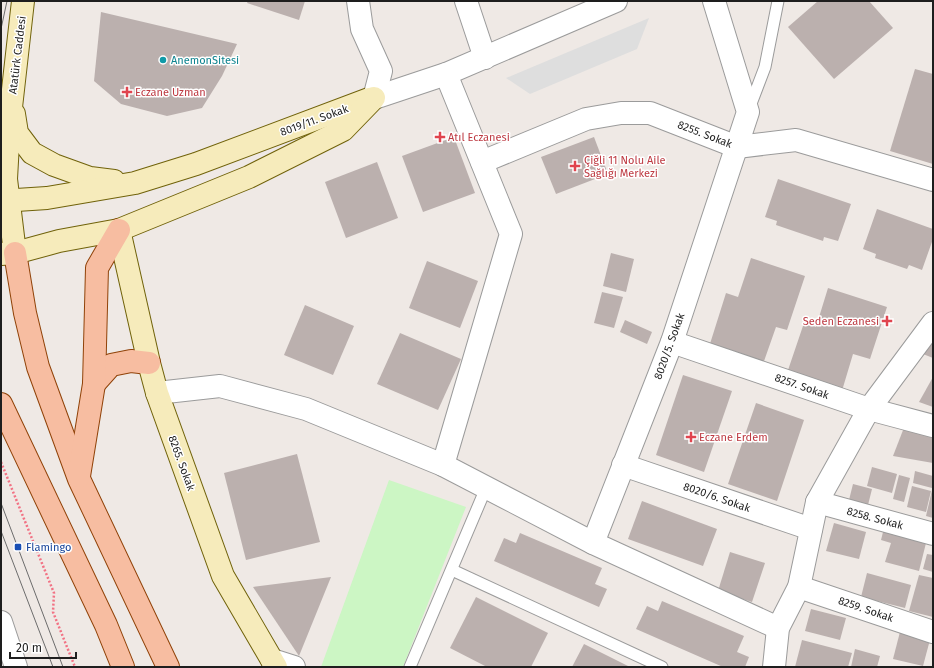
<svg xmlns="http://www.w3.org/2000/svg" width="934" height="668" font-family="'Fira Sans',sans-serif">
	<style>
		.park { fill: #ccf6c4 }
		.parking { fill: #dedede }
		.building { fill: #bbb0ae }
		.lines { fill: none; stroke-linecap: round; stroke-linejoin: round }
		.lane-casing { stroke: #9b9b9b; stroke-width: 13 }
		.street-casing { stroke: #9b9b9b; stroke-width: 24 }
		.secondary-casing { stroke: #70620a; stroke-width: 24 }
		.primary-casing { stroke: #904208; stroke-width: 24 }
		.path { stroke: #f27284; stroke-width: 2.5; stroke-dasharray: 2 2; stroke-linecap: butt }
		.lane { stroke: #fff; stroke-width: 11 }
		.street { stroke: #fff; stroke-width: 22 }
		.secondary { stroke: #f6ebbb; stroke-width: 22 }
		.primary { stroke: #f7bda1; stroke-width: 22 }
		.tram { stroke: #6c6c6c; stroke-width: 1 }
		.culture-dot { fill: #0f9aa8; stroke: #fff; stroke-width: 1.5 }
		.health-dot { fill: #e0444e; stroke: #fff; stroke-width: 1.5 }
		.transit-dot { fill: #1a4fb4; stroke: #fff; stroke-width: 1.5 }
		.labels { text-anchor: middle; stroke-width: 3; stroke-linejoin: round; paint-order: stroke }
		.street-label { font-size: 11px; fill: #1e1e1e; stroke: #fff }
		.culture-label { font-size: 11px; fill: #0d838f; stroke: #fff; text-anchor: start }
		.health-label { font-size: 11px; fill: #be3a42; stroke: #fff; text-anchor: start }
		.transit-label { font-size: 11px; fill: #164399; stroke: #fff; text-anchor: start }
	</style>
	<rect width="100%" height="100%" fill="#efe9e5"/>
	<polygon class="park" points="389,480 466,507 403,667 321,667"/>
	<polygon class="parking" points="649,18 637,49 530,94 506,78"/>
	<g class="building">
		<polygon points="248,1 305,1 299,20 247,3"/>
		<polygon points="818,1 869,1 893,28 834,79 788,27"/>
		<polygon points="101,12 237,44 222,76 202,108 167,116 121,104 94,81"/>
		<polygon points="915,69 933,74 933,164 890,151"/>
		<polygon points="454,137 475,193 423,212 402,156"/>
		<polygon points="594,137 608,174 556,194 541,157"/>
		<polygon points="377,162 398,218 346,238 325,182"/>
		<polygon points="778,179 851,204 838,241 824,237 823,241 776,225 777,221 765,217"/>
		<polygon points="877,209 933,229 933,239 922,270 909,265 907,269 875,258 876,254 863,249"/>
		<polygon points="611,253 634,259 626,292 603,286"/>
		<polygon points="751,258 805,276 787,330 776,327 763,364 709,347 726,293 738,297"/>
		<polygon points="427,261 478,281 460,328 409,308"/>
		<polygon points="828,288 887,307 870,359 853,354 841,394 786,376 804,323 816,327"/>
		<polygon points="602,292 623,297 614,328 594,323"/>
		<polygon points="305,305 354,326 333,375 284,355"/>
		<polygon points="625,320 652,332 647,344 620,332"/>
		<polygon points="933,331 933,358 923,354"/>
		<polygon points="400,333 461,359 438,410 377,384"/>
		<polygon points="683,375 732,391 704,472 656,455"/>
		<polygon points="933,377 933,407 919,402"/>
		<polygon points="756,403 804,420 777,501 728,484"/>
		<polygon points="905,425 933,432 933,463 893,456"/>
		<polygon points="297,454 320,542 246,560 224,473"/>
		<polygon points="872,467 897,474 892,493 867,486"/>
		<polygon points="915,471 933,476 932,488 913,483"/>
		<polygon points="899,475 910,478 904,502 893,499"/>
		<polygon points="853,484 872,489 868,505 849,500"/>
		<polygon points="912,486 931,491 926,512 907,507"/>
		<polygon points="932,490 933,490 933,518 926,516"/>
		<polygon points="642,501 717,529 703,566 628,539"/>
		<polygon points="834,523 866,532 859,559 826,551"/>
		<polygon points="884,528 927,539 919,571 885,562 891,543 881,540"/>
		<polygon points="520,533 602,568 595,584 607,589 599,607 494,561 504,538 516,543"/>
		<polygon points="730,552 765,563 752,602 718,591"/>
		<polygon points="927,554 933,555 933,572 923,569"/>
		<polygon points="867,573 911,585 905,608 861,597"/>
		<polygon points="919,575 933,578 933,617 909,611"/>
		<polygon points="331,577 299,656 253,587"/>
		<polygon points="476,597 548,633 531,667 487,667 450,648"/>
		<polygon points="662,601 744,636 737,652 749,657 745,667 723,667 636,629 647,606 658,611"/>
		<polygon points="811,609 846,618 840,640 805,631"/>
		<polygon points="901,628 931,636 923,666 893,659"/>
		<polygon points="802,640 852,653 848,667 795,667"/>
		<polygon points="584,644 630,667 572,667"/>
		<polygon points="855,649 880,656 877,667 851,667"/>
	</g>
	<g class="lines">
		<g class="lane-casing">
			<g id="lane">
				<polyline points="749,109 765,67 778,1"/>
				<polyline points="452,570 662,667"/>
				<polyline points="410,667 486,488"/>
			</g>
		</g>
		<g class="street-casing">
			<g id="street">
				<polyline points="358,1 362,29 381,71 374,98"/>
				<polyline points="466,1 485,58"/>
				<polyline points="374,98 446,74 616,1"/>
				<polyline points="482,162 586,119 621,113 650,113 737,147 796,140 933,180"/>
				<polyline points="672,342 869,409 933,426"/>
				<polyline points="157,393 220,386 306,409 443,465 593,543 778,628"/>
				<polyline points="443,465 511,234 446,74"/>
				<polyline points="623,465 811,529"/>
				<polyline points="817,502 933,534"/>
				<polyline points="593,543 672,342 748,112 714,1"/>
				<polyline points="799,587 933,632"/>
				<polyline points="1,622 16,667"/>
				<polyline points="272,660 294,667"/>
				<polyline points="774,667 778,628 799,587 817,502 869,409 933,323"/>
			</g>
		</g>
		<g class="secondary-casing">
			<g id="secondary">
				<polyline points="14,114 17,133 32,153 54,165 90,178 114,181"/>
				<polyline points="1,201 47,198 135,183 196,164 369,99"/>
				<polyline points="119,230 149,363 157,393 223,576 276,667"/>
				<polyline points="15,253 6,179 9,125 23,1"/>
				<polyline points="1,254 15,253 59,241 119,230 249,177 343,130 374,98"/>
			</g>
		</g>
		<g class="primary-casing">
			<g id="primary">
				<polyline points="15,253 25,313 38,367 79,479 168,667"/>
				<polyline points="94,384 111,365 131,361 149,363"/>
				<polyline points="1,404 106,625 123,667"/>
				<polyline points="79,476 94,384 97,268 119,230"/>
			</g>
		</g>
		<polyline class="path" points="1,462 54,593 53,612 75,667"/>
		<use href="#lane" class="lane"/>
		<use href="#street" class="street"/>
		<use href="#secondary" class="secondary"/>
		<use href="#primary" class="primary"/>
		<g class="tram">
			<polyline points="1,29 7,1"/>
			<polyline points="1,503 63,667"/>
			<polyline points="1,531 53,667"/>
		</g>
	</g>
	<circle class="culture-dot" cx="163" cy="60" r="4"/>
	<g class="health-dot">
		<path d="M125 86h4v4h4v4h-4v4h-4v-4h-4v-4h4z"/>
		<path d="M438 131h4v4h4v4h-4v4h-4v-4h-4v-4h4z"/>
		<path d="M573 160h4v4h4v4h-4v4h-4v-4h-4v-4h4z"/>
		<path d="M885 315h4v4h4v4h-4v4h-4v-4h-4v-4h4z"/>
		<path d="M689 431h4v4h4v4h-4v4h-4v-4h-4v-4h4z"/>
	</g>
	<rect class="transit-dot" x="14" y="543" width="8" height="8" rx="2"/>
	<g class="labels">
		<g class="street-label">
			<text transform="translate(17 55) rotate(-83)" y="4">Atatürk Caddesi</text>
			<text transform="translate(314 120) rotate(-20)" y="4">8019/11. Sokak</text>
			<text transform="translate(705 134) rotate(21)" y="4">8255. Sokak</text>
			<text transform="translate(669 346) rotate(-70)" y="4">8020/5. Sokak</text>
			<text transform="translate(802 386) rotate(19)" y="4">8257. Sokak</text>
			<text transform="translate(182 463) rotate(70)" y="4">8265. Sokak</text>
			<text transform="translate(717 497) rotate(19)" y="4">8020/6. Sokak</text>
			<text transform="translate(875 518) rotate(15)" y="4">8258. Sokak</text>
			<text transform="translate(866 609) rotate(19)" y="4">8259. Sokak</text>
		</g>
		<g class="culture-label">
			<text x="171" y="64">AnemonSitesi</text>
		</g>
		<g class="health-label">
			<text x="135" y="96">Eczane Uzman</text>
			<text x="448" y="141">Atıl Eczanesi</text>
			<text x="584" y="164">Çiğli 11 Nolu Aile<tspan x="584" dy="13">Sağlığı Merkezi</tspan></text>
			<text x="879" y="325" text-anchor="end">Seden Eczanesi</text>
			<text x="699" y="441">Eczane Erdem</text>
		</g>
		<g class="transit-label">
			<text x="26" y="551">Flamingo</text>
		</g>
	</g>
	<rect width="934" height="668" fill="none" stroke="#1e1e1e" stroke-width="4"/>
	<path d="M10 652v6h66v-6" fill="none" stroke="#1e1e1e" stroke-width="2"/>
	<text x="16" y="652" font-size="12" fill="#1e1e1e" stroke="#ffffff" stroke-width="3" paint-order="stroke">20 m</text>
</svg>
